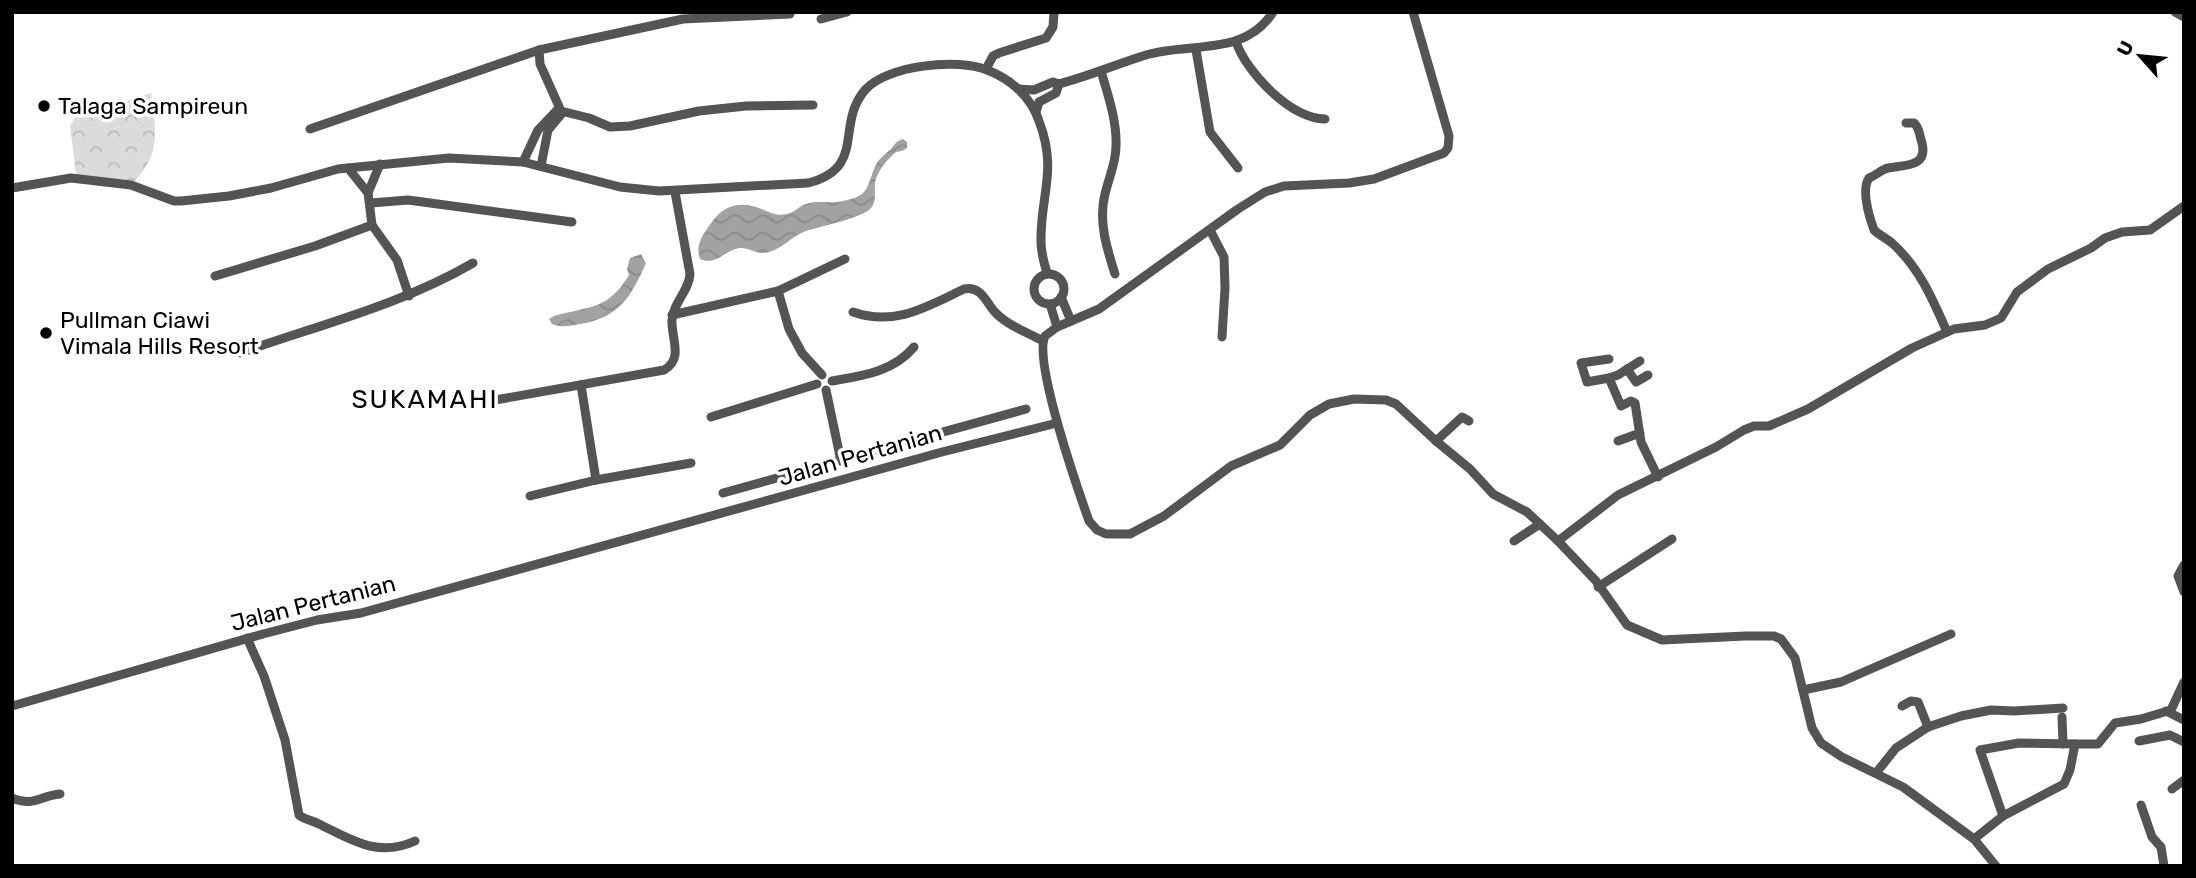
<svg xmlns="http://www.w3.org/2000/svg" width="2196" height="878" font-family="Rubik,sans-serif">
	<style>
		.park { fill: url(#park-crowns) }
		.water { fill: url(#water-waves) }
		.lines { fill: none; stroke-linecap: round; stroke-linejoin: round }
		.minor { stroke: #545454; stroke-width: 9 }
		.poi-dot { fill: #000; stroke: #fff; stroke-width: 2.5 }
		.labels { text-anchor: middle; stroke-width: 7; stroke-linejoin: round; paint-order: stroke }
		.poi-label { font-size: 23px; fill: #000; stroke: #fff; text-anchor: start }
		.street-label { font-size: 23px; fill: #000; stroke: #fff }
		.quarter-label { font-size: 26px; letter-spacing: 2px; fill: #000; stroke: #fff }
	</style>
	<defs>
		<pattern id="park-crowns" width="20" height="18" patternUnits="userSpaceOnUse" patternTransform="scale(1.75)"><rect width="20" height="18" fill="#dbdbdb"/><path d="M2 6a3 3 0 1 1 6 0M12 15a3 3 0 1 1 6 0" fill="none" stroke="#bababa"/></pattern>
		<pattern id="water-waves" width="16" height="10" patternUnits="userSpaceOnUse" patternTransform="scale(1.75)"><rect width="16" height="10" fill="#a2a2a2"/><path d="M0 5q4-4 8 0t8 0" fill="none" stroke="#8a8a8a"/></pattern>
	</defs>
	<rect width="100%" height="100%" fill="#fff"/>
	<path class="park" d="M151,93C155,133 163,151 133,183L76,175L70,126L75,117Z"/>
	<g class="water">
		<path d="M903,139L907,142V148L902,151L896,152C887,160 878,170 875,182C874,191 877,201 871,208C863,218 821,226 806,231C792,236 783,248 769,252C758,256 749,247 739,248C724,251 716,266 700,259C696,247 700,239 707,229C719,210 732,200 756,207C766,210 775,217 787,214C794,213 799,206 806,204C818,200 832,204 843,201C868,196 866,190 874,169C877,160 884,155 891,149C895,144 896,141 903,139Z"/>
		<path d="M641,254L646,263C631,297 619,318 580,324C570,326 561,328 552,324L549,319L554,316C590,306 608,310 629,275L627,269L630,258Z"/>
	</g>
	<g class="lines">
		<g class="minor">
			<path d="M1413,12L1449,136L1448,148L1444,153L1374,179L1349,183L1284,186L1265,192L1238,209L1099,309L1057,327L1045,336C1033,361 1078,490 1089,521L1097,530L1106,534H1130L1164,516L1231,466L1280,445L1310,415L1329,404L1354,399L1386,400L1396,404L1436,441L1470,469L1493,494L1527,512L1558,541L1596,581L1627,625L1662,640L1745,636H1774L1781,639L1795,658L1812,728L1821,743L1842,757L1903,787L1974,839L1996,866"/>
			<polyline points="2175,12 2184,17"/>
			<polyline points="821,19 847,12"/>
			<path d="M1236,42C1247,73 1290,118 1325,119"/>
			<polyline points="539,50 540,64 561,111 589,118 610,127 630,126 699,111 746,106 813,105"/>
			<polyline points="1196,50 1210,132 1238,168"/>
			<polyline points="986,69 993,56 999,53 1046,38 1053,27 1054,12"/>
			<path d="M1101,71C1108,95 1117,121 1116,146C1116,163 1109,177 1105,194C1098,221 1107,249 1115,274"/>
			<path d="M1018,89L1034,90L1053,82L1059,84C1089,76 1117,64 1146,55C1189,42 1245,57 1273,12"/>
			<polyline points="1036,112 1039,102 1056,93 1059,84"/>
			<path d="M1906,123H1914C1920,128 1919,135 1922,143C1928,167 1905,165 1888,168C1882,169 1877,175 1869,178C1861,190 1869,216 1874,230C1879,235 1886,238 1892,243C1919,267 1933,300 1947,332"/>
			<polyline points="310,129 539,50 683,19 790,14"/>
			<polyline points="523,162 538,130 559,108"/>
			<polyline points="541,166 548,130 563,112"/>
			<polyline points="348,168 368,193 372,225 397,260 409,296"/>
			<path d="M12,188L71,178L131,185L174,201H181L229,196L271,188L338,169L449,158L523,162L620,187L659,191L808,183C867,168 835,125 865,90C887,65 958,58 987,70C1011,79 1031,97 1039,121C1058,171 1040,195 1041,242C1041,253 1044,263 1047,273"/>
			<polyline points="368,193 380,164"/>
			<polyline points="371,203 408,200 572,222"/>
			<polyline points="1210,230 1224,257 1225,288 1222,337"/>
			<circle cx="1049" cy="289" r="15"/>
			<polyline points="215,276 315,246 372,225"/>
			<polyline points="778,291 789,329 802,353 822,375"/>
			<polyline points="1061,297 1071,321"/>
			<polyline points="1050,304 1057,327"/>
			<path d="M853,312C895,327 928,306 964,289C981,286 985,300 994,311C1006,325 1027,332 1043,341"/>
			<polyline points="672,315 778,291 845,259"/>
			<path d="M240,353C319,325 401,305 473,263"/>
			<polyline points="1609,359 1581,363 1587,382 1609,378 1621,406 1631,401 1635,403 1641,442 1658,477"/>
			<polyline points="1627,369 1636,382 1648,375"/>
			<polyline points="1609,378 1618,375 1640,361"/>
			<path d="M832,381C862,376 893,372 914,347"/>
			<polyline points="581,385 596,480"/>
			<polyline points="826,390 841,461"/>
			<path d="M490,401L664,370C684,359 671,338 672,320C673,303 689,291 690,274L675,192"/>
			<polyline points="711,417 817,384"/>
			<polyline points="1436,441 1462,417 1469,421"/>
			<polyline points="1618,441 1640,433"/>
			<polyline points="723,493 1026,409"/>
			<polyline points="530,496 596,480 691,463"/>
			<polyline points="1514,541 1540,524"/>
			<polyline points="1558,541 1618,495 1716,447 1744,430 1754,426 1769,426 1808,409 1912,348 1954,329 1985,325 2001,318 2017,292 2048,269 2091,248 2105,238 2122,232 2150,230 2184,206"/>
			<polyline points="2184,565 2178,576 2184,592"/>
			<polyline points="1598,587 1672,539"/>
			<path d="M247,638L264,676L285,740L299,815C305,820 312,820 319,824C352,840 378,858 415,841"/>
			<polyline points="1803,690 1841,682 1951,634"/>
			<polyline points="12,706 263,634 317,620 361,613 942,452 1057,423"/>
			<polyline points="1902,706 1911,701 1918,702 1928,727"/>
			<polyline points="2166,711 2184,720"/>
			<polyline points="2062,717 2063,744"/>
			<polyline points="2139,741 2170,735 2184,742"/>
			<polyline points="1876,773 1896,748 1928,727 1961,716 1991,710 2014,711 2063,708"/>
			<polyline points="2172,789 2184,780"/>
			<path d="M12,798C35,807 39,796 60,794"/>
			<polyline points="2141,805 2152,837 2161,847 2164,866"/>
			<polyline points="2003,816 1980,750 2019,743 2075,744"/>
			<polyline points="1974,839 2003,816 2064,784 2070,770 2075,744 2098,744 2115,723 2141,719 2171,710 2184,682"/>
		</g>
	</g>
	<g class="poi-dot">
		<circle cx="44" cy="106" r="7"/>
		<circle cx="46" cy="333" r="7"/>
	</g>
	<g class="labels">
		<g class="poi-label">
			<text x="58" y="114">Talaga Sampireun</text>
			<text x="60" y="328">Pullman Ciawi<tspan x="60" dy="26">Vimala Hills Resort</tspan></text>
		</g>
		<g class="street-label">
			<text transform="translate(860 455) rotate(-16)" y="8">Jalan Pertanian</text>
			<text transform="translate(313 603) rotate(-14)" y="8">Jalan Pertanian</text>
		</g>
		<g class="quarter-label">
			<text x="425" y="408">SUKAMAHI</text>
		</g>
	</g>
	<rect width="2196" height="878" fill="none" stroke="#000000" stroke-width="28"/>
	<g transform="translate(2140 56) rotate(297)" stroke="#ffffff" stroke-width="5" paint-order="stroke">
	<path d="M0-5L12 26L0 18L-12 26Z" fill="#000000"/>
	<text y="-10" font-size="19" font-weight="bold" text-anchor="middle" fill="#000000">U</text>
	</g>
</svg>
